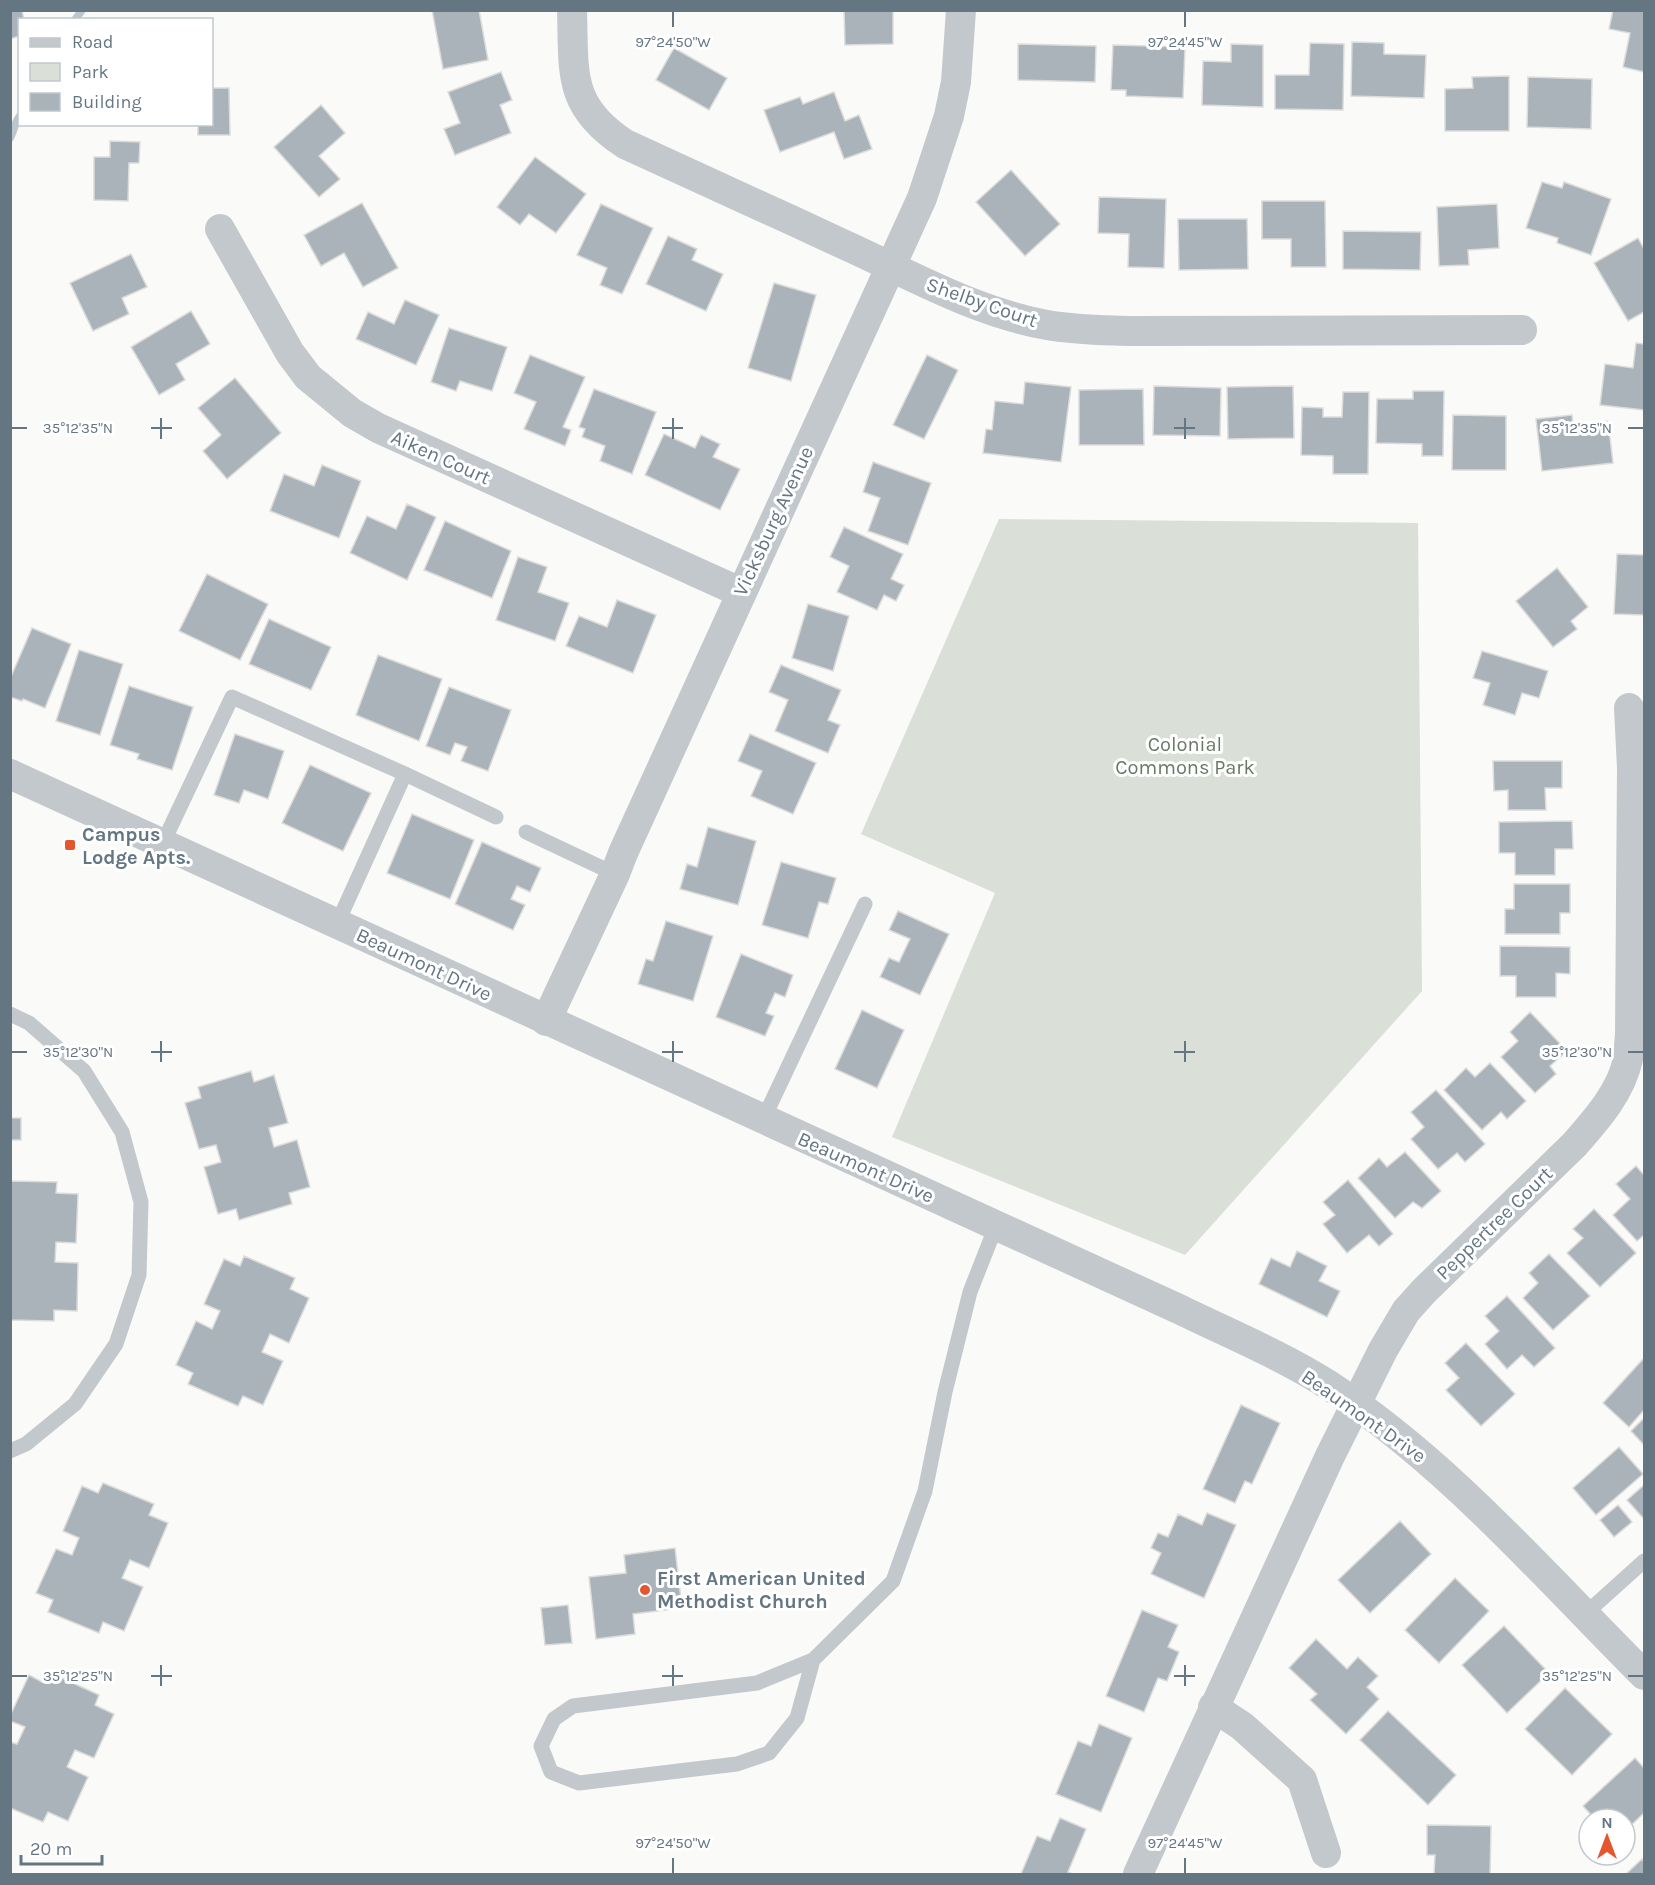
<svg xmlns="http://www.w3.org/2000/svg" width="1655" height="1885" font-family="Karla,sans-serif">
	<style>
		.green { fill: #dadfd7 }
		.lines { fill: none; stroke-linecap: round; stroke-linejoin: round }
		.stream { stroke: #bbc7cb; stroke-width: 8 }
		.building { fill: #aab3b9; stroke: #dcdcda; stroke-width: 1.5 }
		.service { stroke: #c3c8cc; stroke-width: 15 }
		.minor { stroke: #c3c8cc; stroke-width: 30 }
		.ticks { fill: none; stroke: #657683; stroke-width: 2 }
		.poi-dot { fill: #e4572e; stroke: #fff; stroke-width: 2 }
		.labels { text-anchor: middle; stroke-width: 6; stroke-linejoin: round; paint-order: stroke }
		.street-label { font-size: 20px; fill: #657683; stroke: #fff }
		.park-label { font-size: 20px; fill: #687a64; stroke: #fff }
		.poi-label { font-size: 20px; font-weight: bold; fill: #657683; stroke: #fff; text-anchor: start }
		.ticks-label { font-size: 15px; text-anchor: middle; fill: #657683; stroke: #fff; stroke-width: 6; stroke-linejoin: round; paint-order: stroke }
	</style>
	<rect width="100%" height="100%" fill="#fafaf8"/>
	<polygon class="green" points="999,519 1418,523 1422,991 1185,1255 892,1137 995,893 861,834"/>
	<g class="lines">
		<g class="stream">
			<polyline points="75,20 82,10"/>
			<path d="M10,138C14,131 15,121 20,116"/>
		</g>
	</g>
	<g class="building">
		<polygon points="10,10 22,10 24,20 20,20 20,36 10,39"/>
		<polygon points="432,10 479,10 488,60 443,69"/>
		<polygon points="844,10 893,10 893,44 845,45"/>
		<polygon points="1613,10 1644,10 1644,72 1623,67 1630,33 1609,29"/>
		<polygon points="1352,42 1384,43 1384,54 1426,55 1424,98 1351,96"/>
		<polygon points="1310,43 1344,44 1343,110 1275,109 1275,75 1309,75"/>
		<polygon points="1018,44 1096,46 1095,82 1018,80"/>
		<polygon points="1231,44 1263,45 1263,107 1202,105 1203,61 1231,62"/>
		<polygon points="1113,45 1185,47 1183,98 1126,96 1126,90 1111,90"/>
		<polygon points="674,48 727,78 709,110 656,80"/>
		<polygon points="501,72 512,100 500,105 511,133 455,155 444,129 460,123 448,92"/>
		<polygon points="1509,76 1509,131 1445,131 1445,89 1473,88 1472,77"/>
		<polygon points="1528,77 1592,79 1591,129 1527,127"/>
		<polygon points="212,88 229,88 230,135 198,135 198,124 212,124"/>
		<polygon points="834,92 845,121 859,115 872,149 844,159 834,132 780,152 764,110 800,97 803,104"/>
		<polygon points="321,105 345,133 319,156 340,179 319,197 274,147"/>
		<polygon points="110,141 140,142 139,163 129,163 128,201 94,200 94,157 110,157"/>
		<polygon points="535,157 586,194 556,233 529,214 520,225 497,207"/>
		<polygon points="1011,170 1060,224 1025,256 976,202"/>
		<polygon points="1542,182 1562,188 1564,182 1611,199 1591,255 1557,243 1558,238 1526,228"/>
		<polygon points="1099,197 1166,199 1164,268 1128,267 1129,234 1098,233"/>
		<polygon points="1262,201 1325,201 1326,267 1291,267 1291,239 1262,239"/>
		<polygon points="362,203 398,268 363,287 344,253 321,266 304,235"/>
		<polygon points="601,204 653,228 622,294 600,285 607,268 577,255"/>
		<polygon points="1497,204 1499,248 1468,250 1469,265 1439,266 1437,207"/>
		<polygon points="1178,219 1247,219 1248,269 1179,270"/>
		<polygon points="1343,231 1421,232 1420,270 1343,269"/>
		<polygon points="668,236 697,249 692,260 723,274 706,311 646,284"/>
		<polygon points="1638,238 1644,249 1644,312 1628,321 1594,263"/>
		<polygon points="131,254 147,287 122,298 129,314 93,331 70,283"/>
		<polygon points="774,283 816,295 791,381 748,368"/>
		<polygon points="405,300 439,315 416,365 356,339 368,312 394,324"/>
		<polygon points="191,311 210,344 176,364 185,380 159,395 131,347"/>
		<polygon points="449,328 507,347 492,391 460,381 456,391 431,382"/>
		<polygon points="1636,343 1644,344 1644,410 1600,405 1605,364 1633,368"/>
		<polygon points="530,355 585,377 563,427 571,430 565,446 524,429 536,402 514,393"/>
		<polygon points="927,355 958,370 924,439 893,425"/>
		<polygon points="235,378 281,433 227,479 203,451 221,435 198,408"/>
		<polygon points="1025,382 1071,387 1061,462 983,453 986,429 992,430 995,401 1023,404"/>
		<polygon points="1154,386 1221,388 1220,436 1153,435"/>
		<polygon points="1293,386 1294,438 1228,439 1227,387"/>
		<polygon points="594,389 656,412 632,474 600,461 605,446 582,437 585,429 579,427"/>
		<polygon points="1143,389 1144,445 1079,445 1079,390"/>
		<polygon points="1413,391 1444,391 1443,456 1422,456 1422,444 1376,443 1377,399 1413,399"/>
		<polygon points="1343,392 1369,392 1368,474 1333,474 1333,456 1301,455 1302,407 1323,408 1323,417 1342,417"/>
		<polygon points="1453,415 1506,416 1506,470 1452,470"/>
		<polygon points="1572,415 1573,425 1608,421 1613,463 1542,471 1536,419"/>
		<polygon points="664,434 695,448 701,435 720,444 713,457 740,469 720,510 645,475"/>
		<polygon points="873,462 931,483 908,545 868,531 880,498 863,492"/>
		<polygon points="322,465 361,481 339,538 270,511 284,474 314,486"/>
		<polygon points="407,504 436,517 407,580 350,553 367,516 396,529"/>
		<polygon points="445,521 511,551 492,598 424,570"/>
		<polygon points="844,527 903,554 891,579 904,585 896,601 884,595 877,610 837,592 849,566 830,557"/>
		<polygon points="1617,554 1644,555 1644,615 1614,614"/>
		<polygon points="518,557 547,567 538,592 569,603 555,641 496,620"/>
		<polygon points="1557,568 1588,607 1571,621 1577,629 1553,647 1516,601"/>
		<polygon points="207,574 268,604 240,660 179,631"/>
		<polygon points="617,600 656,615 633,673 566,646 579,616 607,627"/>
		<polygon points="808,604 849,616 833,671 792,658"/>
		<polygon points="269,619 331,647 311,690 249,664"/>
		<polygon points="32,628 71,644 45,708 23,699 22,701 10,697 10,679"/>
		<polygon points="79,650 123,664 100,735 56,721"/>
		<polygon points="1482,651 1548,671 1539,698 1522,693 1515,715 1483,705 1490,683 1473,678"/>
		<polygon points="378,655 442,679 419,741 356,715"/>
		<polygon points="781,665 841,690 828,720 840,725 828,753 775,731 788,700 769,692"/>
		<polygon points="129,686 193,707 172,770 137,759 139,754 110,745"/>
		<polygon points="449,687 511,710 488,771 461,761 467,747 455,743 450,755 426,746"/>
		<polygon points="235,734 284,751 268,799 244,790 239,803 214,795"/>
		<polygon points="750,734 816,763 793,814 751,796 762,771 738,761"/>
		<polygon points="1493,761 1562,761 1562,788 1545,788 1546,810 1508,810 1508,790 1494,791"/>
		<polygon points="310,765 371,793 343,851 282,823"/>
		<polygon points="412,814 474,840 450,899 387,873"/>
		<polygon points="1572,821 1573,849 1555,849 1555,875 1515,875 1515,853 1499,853 1499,822"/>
		<polygon points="708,827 756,841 738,905 680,889 687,864 697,867"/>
		<polygon points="482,842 541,868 530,892 517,886 511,899 525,905 513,930 455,904"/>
		<polygon points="781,862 836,878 828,904 819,902 808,938 762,925"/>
		<polygon points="1514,884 1570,884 1570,913 1560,913 1560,934 1505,934 1505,909 1514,909"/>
		<polygon points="898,911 949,934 920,995 880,977 889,958 899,962 910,939 889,930"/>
		<polygon points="666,921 713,936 693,1001 638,984 646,959 653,961"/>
		<polygon points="1500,946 1570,947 1570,974 1556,973 1556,997 1516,997 1516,976 1500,976"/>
		<polygon points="741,954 793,975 785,997 775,993 766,1013 774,1016 765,1036 716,1017"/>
		<polygon points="862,1010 904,1030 877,1088 835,1069"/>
		<polygon points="1530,1012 1567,1051 1550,1066 1556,1074 1535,1093 1501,1057 1518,1041 1510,1032"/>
		<polygon points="1490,1063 1526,1101 1507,1119 1501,1112 1482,1130 1444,1090 1466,1068 1475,1077"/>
		<polygon points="251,1071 254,1082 274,1075 288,1123 269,1128 274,1147 297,1140 310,1187 289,1193 292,1204 239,1220 236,1209 218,1214 204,1167 221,1162 216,1145 199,1149 185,1103 201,1098 198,1087"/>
		<polygon points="1436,1090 1485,1144 1465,1162 1457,1153 1438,1169 1411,1139 1424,1127 1411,1112"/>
		<rect x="10" y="1118" width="11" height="22"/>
		<polygon points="1405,1152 1441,1191 1422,1208 1413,1202 1395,1218 1358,1178 1379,1158 1387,1167"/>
		<polygon points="1636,1166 1644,1175 1644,1235 1637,1241 1613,1215 1630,1199 1616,1184"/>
		<polygon points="1348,1180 1393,1234 1379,1246 1369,1235 1347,1253 1323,1224 1335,1215 1323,1202"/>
		<polygon points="10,1181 57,1182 56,1193 78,1194 76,1243 56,1242 55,1262 78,1263 77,1311 54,1310 54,1321 10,1320"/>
		<polygon points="1594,1209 1636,1253 1600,1287 1567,1253 1583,1238 1573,1229"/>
		<polygon points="1297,1251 1327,1266 1319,1281 1340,1291 1327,1317 1259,1284 1271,1258 1290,1267"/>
		<polygon points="1549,1254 1590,1296 1553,1330 1523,1298 1538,1283 1529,1273"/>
		<polygon points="244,1256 295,1278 290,1289 309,1298 289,1343 270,1334 262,1352 283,1361 263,1405 243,1396 238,1406 188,1384 193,1373 176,1365 196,1321 212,1329 220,1311 204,1304 224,1259 240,1266"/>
		<polygon points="1507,1296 1555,1348 1534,1367 1522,1355 1507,1369 1485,1344 1499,1331 1485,1316"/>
		<polygon points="1466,1343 1515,1394 1481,1426 1446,1390 1459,1378 1445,1363"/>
		<polygon points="1644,1358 1644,1410 1629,1427 1603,1403"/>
		<polygon points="1241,1405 1280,1423 1252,1484 1245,1481 1235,1503 1203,1489"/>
		<polygon points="1644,1418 1644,1445 1631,1431"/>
		<polygon points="1619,1447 1643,1474 1596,1515 1573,1488"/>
		<polygon points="103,1483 154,1504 149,1515 168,1523 149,1568 130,1560 122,1578 143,1587 124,1631 103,1622 99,1633 48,1612 53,1600 36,1593 56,1549 72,1555 79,1538 63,1531 82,1486 98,1493"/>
		<polygon points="1644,1485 1644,1517 1643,1518 1627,1500"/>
		<polygon points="1618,1505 1632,1522 1614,1537 1600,1520"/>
		<polygon points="1207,1513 1236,1525 1204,1598 1151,1574 1161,1553 1151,1548 1158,1533 1168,1537 1178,1514 1202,1525"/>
		<polygon points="1400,1521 1431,1554 1370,1613 1338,1580"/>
		<polygon points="675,1548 682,1608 633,1614 635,1634 596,1639 589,1577 626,1573 624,1555"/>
		<polygon points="1455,1578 1489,1611 1439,1663 1405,1630"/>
		<polygon points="568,1605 572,1643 545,1645 541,1608"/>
		<polygon points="1142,1610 1178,1625 1168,1647 1179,1652 1167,1681 1158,1678 1144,1712 1106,1696"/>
		<polygon points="1504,1626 1549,1673 1507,1713 1462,1665"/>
		<polygon points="1316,1639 1347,1669 1358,1657 1378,1676 1367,1687 1379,1699 1346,1734 1310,1700 1317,1694 1289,1668"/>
		<polygon points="49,1672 99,1695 95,1705 114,1714 94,1758 75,1750 67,1767 88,1777 68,1821 48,1812 43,1822 10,1808 10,1742 17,1744 25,1727 10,1721 10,1716 29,1675 44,1683"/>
		<polygon points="1565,1688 1612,1734 1572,1775 1525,1729"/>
		<polygon points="1388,1711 1456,1775 1428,1805 1360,1740"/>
		<polygon points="1099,1724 1132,1738 1101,1812 1056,1794 1078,1741 1091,1746"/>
		<polygon points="1635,1758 1644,1768 1644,1813 1625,1831 1625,1819 1595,1819 1583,1806"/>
		<polygon points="1060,1818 1086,1829 1068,1872 1072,1874 1021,1874 1037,1836 1050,1841"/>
		<polygon points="1427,1825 1491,1826 1490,1874 1434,1874 1435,1855 1427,1855"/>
		<polygon points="1642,1859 1644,1862 1644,1874 1626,1874"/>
	</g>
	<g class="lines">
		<g class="service">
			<polyline points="526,832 615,874"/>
			<polyline points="162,845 232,697 405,774 496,817"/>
			<polyline points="337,924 405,774"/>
			<polyline points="10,1014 29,1023 84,1071 122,1132 141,1202 139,1275 116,1344 75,1404 26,1444 10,1451"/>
			<polyline points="763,1120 865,904"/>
			<polyline points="1584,1615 1644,1561"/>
			<polyline points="813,1660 797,1718 769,1753 737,1764 579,1783 551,1772 541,1746 554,1719 573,1706 757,1683 813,1660 893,1581 925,1491 945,1392 970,1292 996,1226"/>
		</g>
		<g class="minor">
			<path d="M572,10C574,73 567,106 625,144C699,178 772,211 845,245C911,275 975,312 1047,325C1074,330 1102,330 1129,331L1522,330"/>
			<polyline points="220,229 290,353 308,377 352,413 378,428 740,592"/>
			<path d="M10,774L1181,1310C1228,1333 1283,1356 1327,1384C1448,1463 1543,1574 1644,1675"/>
			<polyline points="546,1021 615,874 623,853 922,198 949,116 956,82 961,10"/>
			<polyline points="1213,1707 1242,1726 1302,1780 1326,1853"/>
			<path d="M1138,1874L1330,1456L1383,1350L1406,1311L1424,1291L1575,1144C1597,1119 1621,1092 1628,1059C1629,1051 1629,1042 1630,1035L1632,768L1629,708"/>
		</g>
	</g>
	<path class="ticks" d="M673,12V27M1185,12V27M161,418V439M673,418V439M1185,418V439M12,428H27M151,428H172M662,428H683M1174,428H1195M1628,428H1643M161,1041V1062M673,1041V1062M1185,1041V1062M12,1052H27M151,1052H172M662,1052H683M1174,1052H1195M1628,1052H1643M161,1665V1686M673,1665V1686M1185,1665V1686M12,1676H27M151,1676H172M662,1676H683M1174,1676H1195M1628,1676H1643M673,1858V1873M1185,1858V1873"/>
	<g class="poi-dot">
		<rect x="64" y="839" width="12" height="12" rx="3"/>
		<circle cx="645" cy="1590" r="6"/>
	</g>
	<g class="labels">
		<g class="street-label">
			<text transform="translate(982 302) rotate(19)" y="7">Shelby Court</text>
			<text transform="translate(441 457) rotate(24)" y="7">Aiken Court</text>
			<text transform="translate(773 521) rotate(-65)" y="7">Vicksburg Avenue</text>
			<text transform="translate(424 964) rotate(25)" y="7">Beaumont Drive</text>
			<text transform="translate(866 1167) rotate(24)" y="7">Beaumont Drive</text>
			<text transform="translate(1494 1223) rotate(-44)" y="7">Peppertree Court</text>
			<text transform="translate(1364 1416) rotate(35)" y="7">Beaumont Drive</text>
		</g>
		<g class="park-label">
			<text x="1185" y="751">Colonial<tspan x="1185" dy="23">Commons Park</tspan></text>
		</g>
		<g class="poi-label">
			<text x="82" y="841">Campus<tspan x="82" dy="23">Lodge Apts.</tspan></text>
			<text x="657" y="1585">First American United<tspan x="657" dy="23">Methodist Church</tspan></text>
		</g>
	</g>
	<g class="ticks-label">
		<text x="673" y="47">97°24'50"W</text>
		<text x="1185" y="47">97°24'45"W</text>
		<text x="78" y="433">35°12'35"N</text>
		<text x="1577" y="433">35°12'35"N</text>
		<text x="78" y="1057">35°12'30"N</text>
		<text x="1577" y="1057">35°12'30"N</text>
		<text x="78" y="1681">35°12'25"N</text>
		<text x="1577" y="1681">35°12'25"N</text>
		<text x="673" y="1848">97°24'50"W</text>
		<text x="1185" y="1848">97°24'45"W</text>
	</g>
	<rect width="1655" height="1885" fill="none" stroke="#657683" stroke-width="24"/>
	<rect x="18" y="18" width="195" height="108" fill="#ffffff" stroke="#c1c8cd" stroke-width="1.5"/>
	<rect x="30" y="38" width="30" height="9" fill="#c3c8cc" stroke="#c1c8cd" stroke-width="1.5"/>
	<text x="72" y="48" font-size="18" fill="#657683">Road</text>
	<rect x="30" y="63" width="30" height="18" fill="#dadfd7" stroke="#c1c8cd" stroke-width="1.5"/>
	<text x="72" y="78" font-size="18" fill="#657683">Park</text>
	<rect x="30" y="93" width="30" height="18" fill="#aab3b9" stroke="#c1c8cd" stroke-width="1.5"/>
	<text x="72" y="108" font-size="18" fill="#657683">Building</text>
	<g transform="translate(1607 1837)"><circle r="28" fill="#ffffff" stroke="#c1c8cd" stroke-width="1.5"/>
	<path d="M0-4.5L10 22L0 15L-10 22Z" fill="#e4572e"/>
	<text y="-9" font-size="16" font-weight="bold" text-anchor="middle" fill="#657683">N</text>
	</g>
	<path d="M21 1855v9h81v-9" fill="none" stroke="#657683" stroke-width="3"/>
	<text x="30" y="1855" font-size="18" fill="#657683" stroke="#ffffff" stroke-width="4.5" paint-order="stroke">20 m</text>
</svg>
